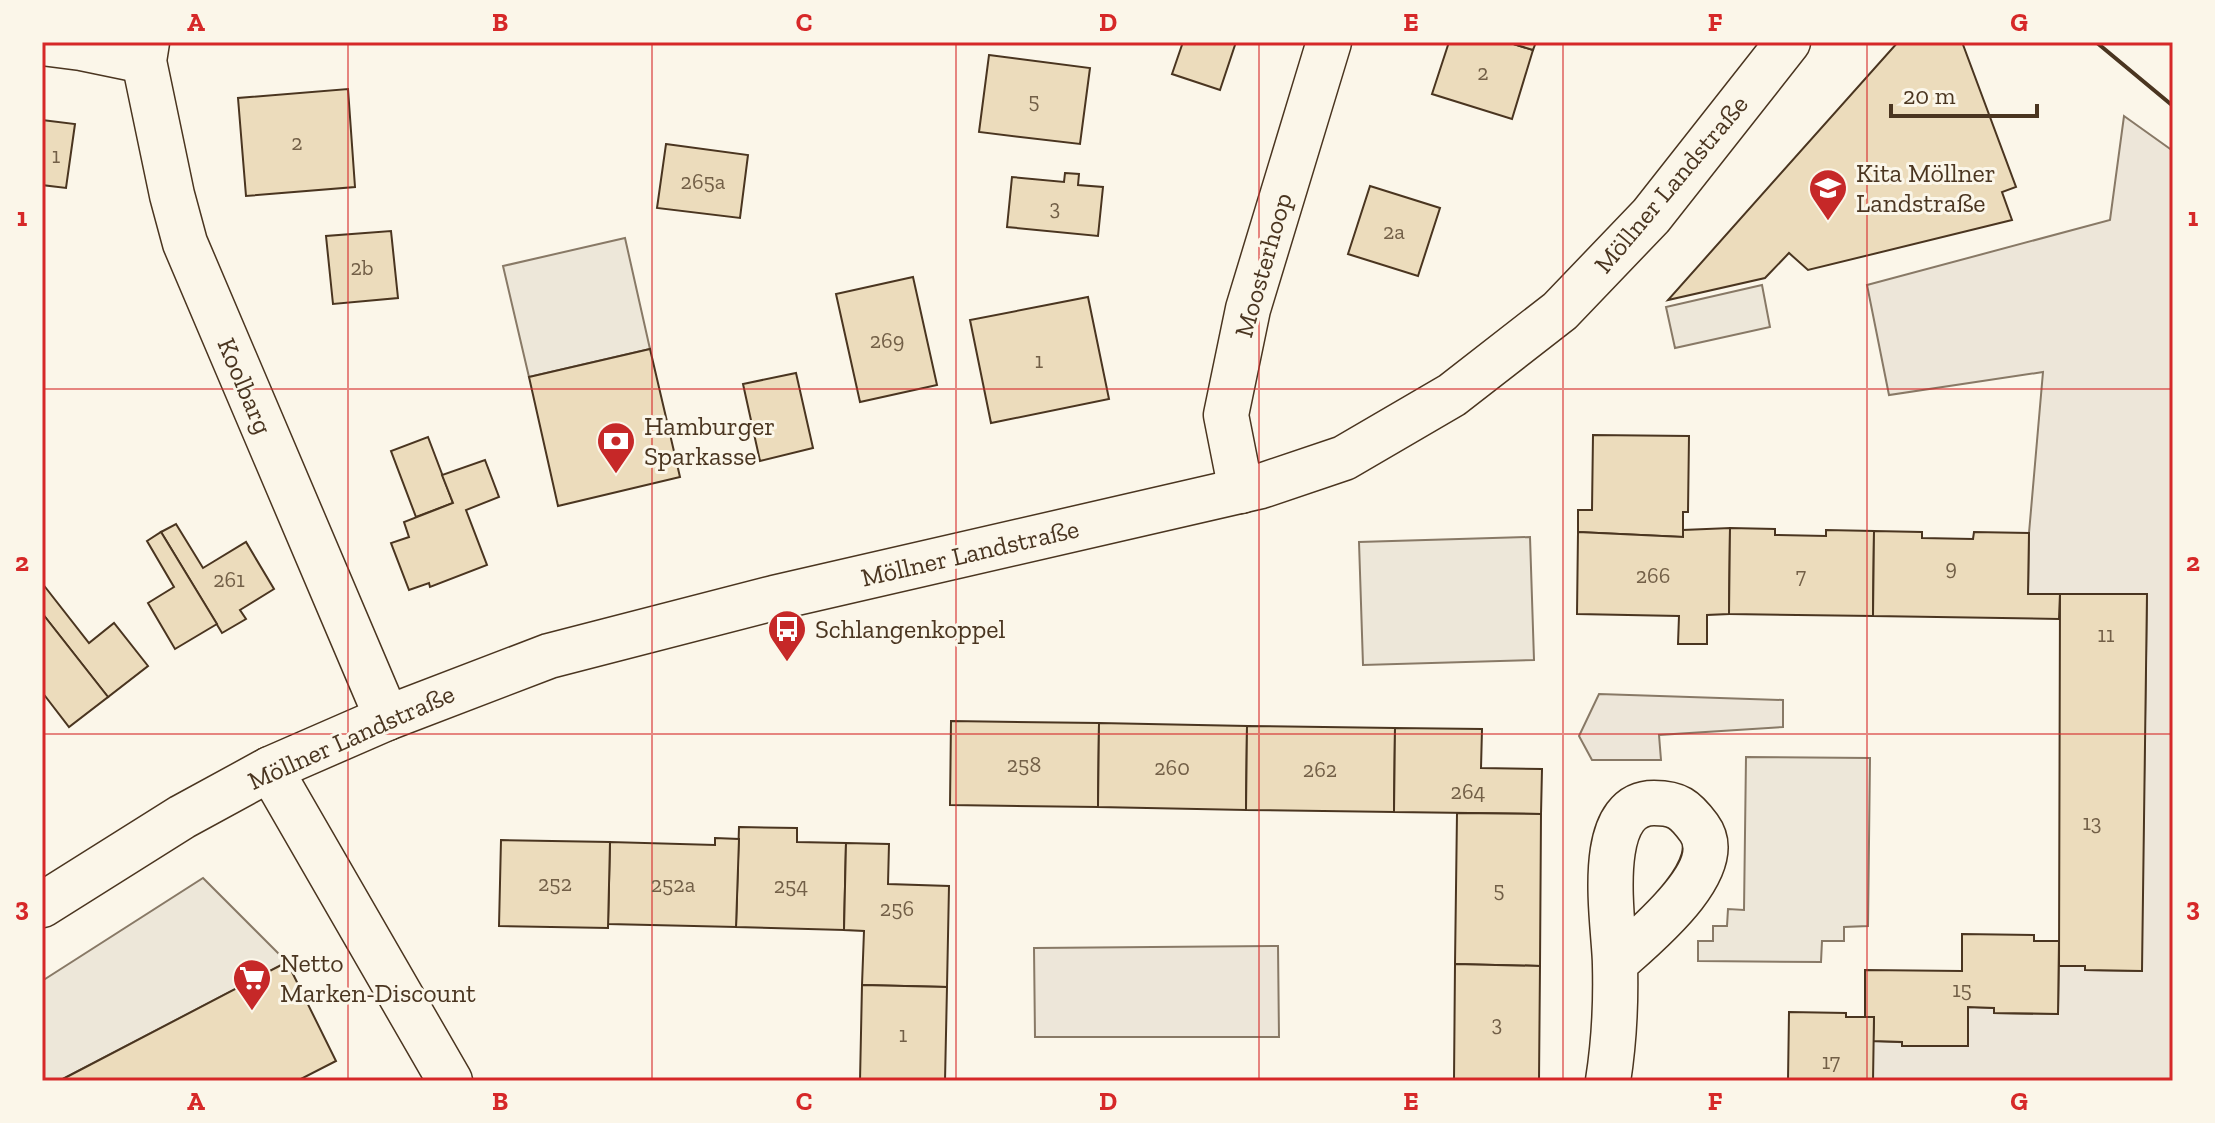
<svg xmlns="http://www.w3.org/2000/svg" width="2215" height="1123" font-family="'Zilla Slab',serif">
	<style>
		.green { fill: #ede6d9; stroke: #887966; stroke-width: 2 }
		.parking { fill: #ede7d9; stroke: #887966; stroke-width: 2 }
		.building { fill: #ecdcbc; stroke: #4a3520; stroke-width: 2 }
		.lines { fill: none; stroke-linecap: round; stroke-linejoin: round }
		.minor-casing { stroke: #4a3520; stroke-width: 47 }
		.minor { stroke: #fbf6e9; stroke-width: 44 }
		.wall { stroke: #4a3520; stroke-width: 4 }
		.grid { fill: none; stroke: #d62828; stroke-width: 2; stroke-opacity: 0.55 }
		.labels { text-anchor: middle; stroke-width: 6; stroke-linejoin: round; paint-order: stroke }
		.number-label { font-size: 22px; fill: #725f47 }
		.poi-label { font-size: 26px; fill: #4a3520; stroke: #fbf6e9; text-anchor: start }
		.street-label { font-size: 26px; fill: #4a3520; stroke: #fbf6e9 }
		.neatline { fill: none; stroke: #d62828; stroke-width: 3 }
		.grid-label { font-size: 26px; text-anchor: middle; font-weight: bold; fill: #d62828 }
	</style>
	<rect width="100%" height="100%" fill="#fbf6e9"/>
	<g class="green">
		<polygon points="2124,116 2173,151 2173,1081 1873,1081 1873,1041 1968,1045 1968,1007 1994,1008 1994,1013 2058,1014 2059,966 2085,966 2086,970 2141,971 2147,595 2028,594 2029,533 2043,372 1889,395 1867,285 2110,220"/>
		<polygon points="1599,694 1783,700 1783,727 1659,735 1661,760 1592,760 1579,736"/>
		<polygon points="1278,946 1279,1037 1035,1037 1034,948"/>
	</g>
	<g class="parking">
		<polygon points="625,238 650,349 529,377 503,266"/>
		<polygon points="1762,285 1770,327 1675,348 1666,307"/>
		<polygon points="1530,537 1534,660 1363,665 1359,542"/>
		<polygon points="1746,757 1870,758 1868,926 1844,927 1844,941 1822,941 1821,962 1698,961 1698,941 1713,941 1713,926 1727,926 1728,909 1744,910"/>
		<polygon points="203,878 287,962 59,1081 42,1081 42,981"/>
	</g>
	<g class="building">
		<polygon points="1183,42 1236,42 1220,90 1172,74"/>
		<polygon points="1449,42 1507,42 1533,50 1512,119 1432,94"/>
		<polygon points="1507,42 1536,42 1533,50"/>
		<polygon points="1898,42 1962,42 2016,187 2002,192 2012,220 1808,270 1789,253 1765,278 1668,300"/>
		<polygon points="989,55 1090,68 1080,144 979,132"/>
		<polygon points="348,89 355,187 246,196 238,98"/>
		<polygon points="42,120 75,124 66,188 42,185"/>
		<polygon points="666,144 748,155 740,218 657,208"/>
		<polygon points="1065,173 1079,174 1078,185 1103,187 1098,236 1007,227 1012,177 1064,182"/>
		<polygon points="1370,186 1440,208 1418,276 1348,254"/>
		<polygon points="391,231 398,298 333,304 326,236"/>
		<polygon points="913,277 937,385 860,402 836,294"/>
		<polygon points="1088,297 1109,399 991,423 970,320"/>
		<polygon points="650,349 680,477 558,506 529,377"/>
		<polygon points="796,373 813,448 760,461 743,384"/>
		<polygon points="1593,435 1689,436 1688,512 1683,512 1683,537 1578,532 1578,510 1592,510"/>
		<polygon points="428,437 453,503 416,517 391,451"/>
		<polygon points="485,460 499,497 466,510 487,565 430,587 429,583 409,590 391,543 409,537 404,522 453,503 442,475"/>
		<polygon points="176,524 203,568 246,542 274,589 240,610 246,619 222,633 161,532"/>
		<polygon points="1730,528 1729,614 1707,615 1707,644 1678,644 1679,616 1577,614 1578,532 1683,537 1683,530"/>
		<polygon points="1730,528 1775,529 1775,535 1826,536 1826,530 1874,531 1873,616 1729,614"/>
		<polygon points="1874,531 1922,532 1922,538 1973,539 1974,532 2029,533 2028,594 2060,594 2059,619 1873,616"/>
		<polygon points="161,532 217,624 175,649 148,603 174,587 147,541"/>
		<polygon points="42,583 89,643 114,623 148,666 108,697 42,613"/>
		<polygon points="2060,594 2147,594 2142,971 2085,970 2085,966 2059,966"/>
		<polygon points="42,613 108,697 69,727 42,692"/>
		<polygon points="951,721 1099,723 1098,807 950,805"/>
		<polygon points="1099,723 1247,726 1246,810 1098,807"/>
		<polygon points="1247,726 1395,728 1394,812 1246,810"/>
		<polygon points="1395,728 1482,729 1481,768 1542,769 1541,814 1394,812"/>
		<polygon points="1457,813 1541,814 1540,966 1455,964"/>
		<polygon points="739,827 797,828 797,842 846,843 844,930 736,927"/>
		<polygon points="715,838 739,839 736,927 608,924 610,842 715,845"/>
		<polygon points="501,840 610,842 608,928 499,926"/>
		<polygon points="846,843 889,844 888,884 949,886 947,987 862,985 864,931 844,930"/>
		<polygon points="1962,934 2034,935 2034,941 2059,941 2058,1014 1994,1013 1994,1008 1968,1007 1968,1046 1902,1046 1902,1042 1873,1041 1874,1017 1865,1017 1865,970 1962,971"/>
		<polygon points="287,962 336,1061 297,1081 59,1081"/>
		<polygon points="1455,964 1540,966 1539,1081 1454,1081"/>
		<polygon points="862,985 947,987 945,1081 860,1081"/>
		<polygon points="1789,1012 1846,1013 1846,1017 1874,1017 1873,1081 1788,1081"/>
	</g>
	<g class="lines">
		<g class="minor-casing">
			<g id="minor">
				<polyline points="147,42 144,61 172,195 185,243 387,718"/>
				<polyline points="42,43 81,48 144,61"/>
				<polyline points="1241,491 1226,415 1248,309 1329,42"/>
				<polyline points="270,769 450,1081"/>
				<polyline points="42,905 182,817 270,769 387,718 549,656 774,598 1261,486 1344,458 1452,395 1560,311 1651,216 1788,42"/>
				<path d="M1608,1081C1614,1043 1616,1004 1615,965C1615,928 1591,803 1654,803C1677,803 1685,809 1699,828C1729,869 1643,938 1615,963"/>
			</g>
		</g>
		<use href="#minor" class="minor"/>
		<polyline class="wall" points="2096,42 2173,106"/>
	</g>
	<path class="grid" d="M348,42V1081M652,42V1081M956,42V1081M1259,42V1081M1563,42V1081M1867,42V1081M42,389H2173M42,734H2173"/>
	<defs>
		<g id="school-pin" transform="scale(2)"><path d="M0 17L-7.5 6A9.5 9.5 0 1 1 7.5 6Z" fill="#c62828" stroke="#fbf6e9"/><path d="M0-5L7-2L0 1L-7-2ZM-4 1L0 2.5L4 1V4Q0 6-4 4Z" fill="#fff"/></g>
		<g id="bank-pin" transform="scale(2)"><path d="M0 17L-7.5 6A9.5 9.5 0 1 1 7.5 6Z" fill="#c62828" stroke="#fbf6e9"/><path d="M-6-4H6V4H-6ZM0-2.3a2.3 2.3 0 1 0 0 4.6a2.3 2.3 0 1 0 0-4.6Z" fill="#fff"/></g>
		<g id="bus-pin" transform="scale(2)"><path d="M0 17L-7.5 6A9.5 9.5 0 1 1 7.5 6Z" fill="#c62828" stroke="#fbf6e9"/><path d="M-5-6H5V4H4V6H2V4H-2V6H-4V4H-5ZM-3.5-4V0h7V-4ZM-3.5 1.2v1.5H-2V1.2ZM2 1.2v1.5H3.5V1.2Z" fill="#fff"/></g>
		<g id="supermarket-pin" transform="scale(2)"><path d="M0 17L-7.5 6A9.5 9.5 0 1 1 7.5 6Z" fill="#c62828" stroke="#fbf6e9"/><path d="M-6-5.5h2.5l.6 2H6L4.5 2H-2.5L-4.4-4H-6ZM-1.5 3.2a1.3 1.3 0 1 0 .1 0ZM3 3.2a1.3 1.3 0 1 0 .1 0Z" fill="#fff"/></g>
	</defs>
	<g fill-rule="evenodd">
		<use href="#school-pin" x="1828" y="188"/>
		<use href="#bank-pin" x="616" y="441"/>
		<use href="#bus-pin" x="787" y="629"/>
		<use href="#supermarket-pin" x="252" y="978"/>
	</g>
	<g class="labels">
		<g class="number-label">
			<text x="1483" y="80">2</text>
			<text x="1034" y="108">5</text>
			<text x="297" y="150">2</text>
			<text x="56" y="163">1</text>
			<text x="703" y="189">265a</text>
			<text x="1055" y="215">3</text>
			<text x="1394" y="239">2a</text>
			<text x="362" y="275">2b</text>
			<text x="887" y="348">269</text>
			<text x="1039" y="368">1</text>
			<text x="1951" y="575">9</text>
			<text x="1653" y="583">266</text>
			<text x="1801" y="583">7</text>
			<text x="229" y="587">261</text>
			<text x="2106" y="642">11</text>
			<text x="1024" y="772">258</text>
			<text x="1172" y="775">260</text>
			<text x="1320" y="777">262</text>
			<text x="1468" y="799">264</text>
			<text x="2092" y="830">13</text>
			<text x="555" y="891">252</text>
			<text x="673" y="892">252a</text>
			<text x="791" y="893">254</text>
			<text x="1499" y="897">5</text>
			<text x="897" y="916">256</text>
			<text x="1962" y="997">15</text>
			<text x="1497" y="1031">3</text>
			<text x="903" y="1042">1</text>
			<text x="1831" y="1069">17</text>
		</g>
		<g class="poi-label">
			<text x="1856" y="182">Kita Möllner<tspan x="1856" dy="30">Landstraße</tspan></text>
			<text x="644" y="435">Hamburger<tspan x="644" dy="30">Sparkasse</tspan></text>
			<text x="815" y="638">Schlangenkoppel</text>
			<text x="280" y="972">Netto<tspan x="280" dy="30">Marken-Discount</tspan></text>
		</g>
		<g class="street-label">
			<text transform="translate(1671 184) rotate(-50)" y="9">Möllner Landstraße</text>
			<text transform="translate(1263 265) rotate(-74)" y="9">Moosterhoop</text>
			<text transform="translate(245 386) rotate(67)" y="9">Koolbarg</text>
			<text transform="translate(970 553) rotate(-13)" y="9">Möllner Landstraße</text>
			<text transform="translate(351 737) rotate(-24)" y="9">Möllner Landstraße</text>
		</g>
	</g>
	<rect width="2215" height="1123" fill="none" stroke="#fbf6e9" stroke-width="88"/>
	<path d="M1891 104v12h146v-12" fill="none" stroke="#4a3520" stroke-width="4"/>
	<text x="1903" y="104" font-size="24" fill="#4a3520" stroke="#fbf6e9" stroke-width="6" paint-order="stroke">20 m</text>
	<rect x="44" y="44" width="2127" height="1035" class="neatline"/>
	<g class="grid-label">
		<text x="196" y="31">A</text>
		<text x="500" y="31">B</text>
		<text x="804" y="31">C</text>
		<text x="1108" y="31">D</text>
		<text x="1411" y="31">E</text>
		<text x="1715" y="31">F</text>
		<text x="2019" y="31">G</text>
		<text x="22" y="226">1</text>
		<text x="2193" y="226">1</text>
		<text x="22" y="571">2</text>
		<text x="2193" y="571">2</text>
		<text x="22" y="916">3</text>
		<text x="2193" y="916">3</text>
		<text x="196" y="1110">A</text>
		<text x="500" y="1110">B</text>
		<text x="804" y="1110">C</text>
		<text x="1108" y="1110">D</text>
		<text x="1411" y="1110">E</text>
		<text x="1715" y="1110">F</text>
		<text x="2019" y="1110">G</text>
	</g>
</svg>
